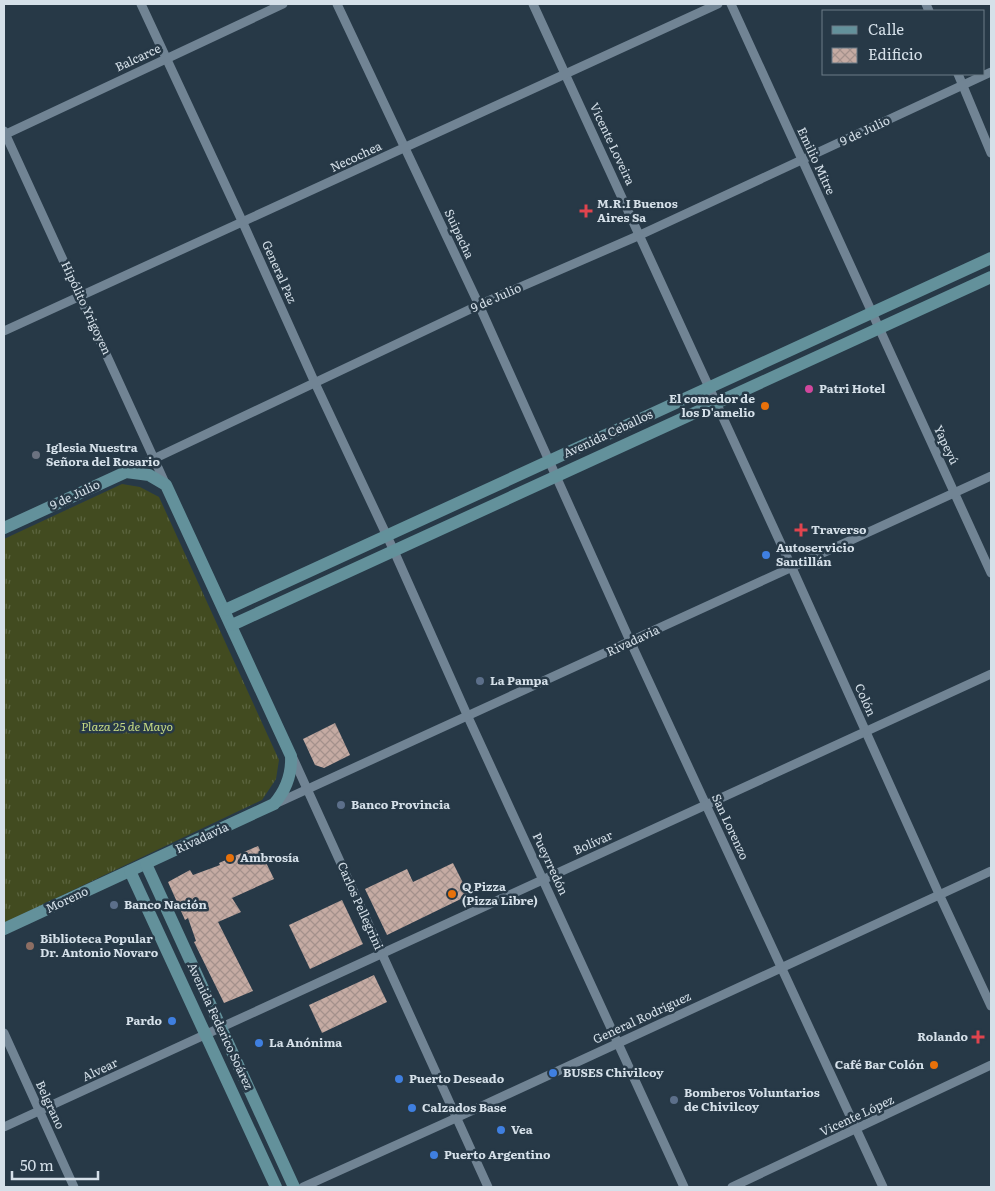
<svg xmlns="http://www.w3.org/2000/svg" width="995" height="1191" font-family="Literata,serif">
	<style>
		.grass { fill: url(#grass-tufts) }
		.building { fill: url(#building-cross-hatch) }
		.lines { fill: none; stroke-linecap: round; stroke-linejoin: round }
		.street { stroke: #718494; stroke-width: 9 }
		.secondary { stroke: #63919b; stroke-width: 12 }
		.health-dot { fill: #e0444e; stroke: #273947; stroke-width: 2 }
		.hotel-dot { fill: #d1479c; stroke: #273947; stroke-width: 2 }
		.food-dot { fill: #e8710a; stroke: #273947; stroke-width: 2 }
		.worship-dot { fill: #6b7280; stroke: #273947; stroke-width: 2 }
		.shop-dot { fill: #3f7fe0; stroke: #273947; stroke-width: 2 }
		.service-dot { fill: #5c6f8a; stroke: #273947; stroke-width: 2 }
		.education-dot { fill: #8d6e63; stroke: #273947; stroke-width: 2 }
		.labels { text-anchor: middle; stroke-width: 5; stroke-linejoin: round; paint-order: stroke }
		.street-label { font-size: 12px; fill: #d5e0e9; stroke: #273947 }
		.poi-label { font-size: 12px; font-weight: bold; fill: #d5e0e9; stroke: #273947; text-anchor: start }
		.park-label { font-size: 12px; font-style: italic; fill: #c6da84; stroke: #273947 }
	</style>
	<defs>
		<pattern id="grass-tufts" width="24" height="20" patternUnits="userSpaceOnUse" patternTransform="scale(1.25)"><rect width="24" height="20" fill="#424b20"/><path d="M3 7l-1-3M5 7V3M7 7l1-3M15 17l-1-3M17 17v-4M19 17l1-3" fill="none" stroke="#5c6540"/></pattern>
		<pattern id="building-cross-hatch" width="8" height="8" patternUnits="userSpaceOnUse" patternTransform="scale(1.25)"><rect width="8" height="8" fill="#c5aba3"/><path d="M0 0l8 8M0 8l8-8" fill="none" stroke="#a4918c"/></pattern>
	</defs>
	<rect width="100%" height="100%" fill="#273947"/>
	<polygon class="grass" points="122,484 140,487 159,497 279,760 276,779 262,800 4,923 4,539"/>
	<g class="building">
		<polygon points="335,723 350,755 324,768 315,765 303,739"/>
		<polygon points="258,846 274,879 232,898 241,912 218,922 253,991 224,1003 194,942 196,941 188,918 185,920 168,882 190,870 193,875 220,865 219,863"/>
		<polygon points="453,863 469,895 387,935 365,889 407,869 413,882"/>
		<polygon points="342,900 363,944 310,969 289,925"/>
		<polygon points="374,975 387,1002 322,1033 309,1005"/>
	</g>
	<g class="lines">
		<g class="street">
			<polyline points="141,4 243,223 315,383 394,551 468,717 684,1187"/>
			<polyline points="337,4 479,305 631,643 883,1187"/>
			<polyline points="533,4 792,568 939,894 991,1006"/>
			<polyline points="731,4 991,573"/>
			<polyline points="926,4 929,11"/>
			<polyline points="958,74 991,153"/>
			<polyline points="4,131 166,485"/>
			<polyline points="4,135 283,4"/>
			<polyline points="4,331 718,4"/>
			<polyline points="126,472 479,305 640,235 991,72"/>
			<polyline points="293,758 488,1187"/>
			<polyline points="275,804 991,476"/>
			<polyline points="4,1033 74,1187"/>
			<polyline points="4,1127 991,674"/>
			<polyline points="303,1187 456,1118 991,871"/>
			<polyline points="732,1187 991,1065"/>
		</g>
		<g class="secondary">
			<path d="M4,528L126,472L149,475L166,485L291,756C292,775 286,790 274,804L4,929"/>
			<polyline points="225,610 991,258"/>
			<polyline points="232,625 991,277"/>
			<polyline points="146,864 294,1187"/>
			<polyline points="130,871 276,1187"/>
		</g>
	</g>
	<g class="health-dot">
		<path d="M583.5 203.5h5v5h5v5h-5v5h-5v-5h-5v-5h5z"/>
		<path d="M798.5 522.5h5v5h5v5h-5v5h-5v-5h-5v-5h5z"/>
		<path d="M975.5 1029.5h5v5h5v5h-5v5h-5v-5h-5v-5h5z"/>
	</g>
	<circle class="hotel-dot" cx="809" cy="389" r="5"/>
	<g class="food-dot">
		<circle cx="765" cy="406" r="5"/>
		<circle cx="230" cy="858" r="5"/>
		<circle cx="452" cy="894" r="5"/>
		<circle cx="934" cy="1065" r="5"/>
	</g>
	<circle class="worship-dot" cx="36" cy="455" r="5"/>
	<g class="shop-dot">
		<circle cx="766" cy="555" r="5"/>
		<circle cx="172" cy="1021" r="5"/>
		<circle cx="259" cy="1043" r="5"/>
		<circle cx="553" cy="1073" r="5"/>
		<circle cx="399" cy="1079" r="5"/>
		<circle cx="412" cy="1108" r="5"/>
		<circle cx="501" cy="1130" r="5"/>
		<circle cx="434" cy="1155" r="5"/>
	</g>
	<g class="service-dot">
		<circle cx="480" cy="681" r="5"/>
		<circle cx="341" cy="805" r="5"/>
		<circle cx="114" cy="905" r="5"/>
		<circle cx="674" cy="1100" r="5"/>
	</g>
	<circle class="education-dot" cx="30" cy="946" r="5"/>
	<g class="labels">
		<g class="street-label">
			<text transform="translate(138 58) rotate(-25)" y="4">Balcarce</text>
			<text transform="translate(865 131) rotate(-25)" y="4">9 de Julio</text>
			<text transform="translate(612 144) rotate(65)" y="4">Vicente Loveira</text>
			<text transform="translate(356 157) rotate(-25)" y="4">Necochea</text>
			<text transform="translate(816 161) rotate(65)" y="4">Emilio Mitre</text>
			<text transform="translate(459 234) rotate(65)" y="4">Suipacha</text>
			<text transform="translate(279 272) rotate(66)" y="4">General Paz</text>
			<text transform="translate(496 298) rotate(-24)" y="4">9 de Julio</text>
			<text transform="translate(86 308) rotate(65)" y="4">Hipólito Yrigoyen</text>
			<text transform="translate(608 434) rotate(-25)" y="4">Avenida Ceballos</text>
			<text transform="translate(946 445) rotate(65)" y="4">Yapeyú</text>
			<text transform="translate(75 495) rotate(-25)" y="4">9 de Julio</text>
			<text transform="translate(633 641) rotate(-25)" y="4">Rivadavia</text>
			<text transform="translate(865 700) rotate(66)" y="4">Colón</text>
			<text transform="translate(730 827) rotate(65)" y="4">San Lorenzo</text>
			<text transform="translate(202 838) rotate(-25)" y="4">Rivadavia</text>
			<text transform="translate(593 843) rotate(-24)" y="4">Bolívar</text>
			<text transform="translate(550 864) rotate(65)" y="4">Pueyrredón</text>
			<text transform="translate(67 900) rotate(-25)" y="4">Moreno</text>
			<text transform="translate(360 906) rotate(66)" y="4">Carlos Pellegrini</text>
			<text transform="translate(642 1018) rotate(-25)" y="4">General Rodríguez</text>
			<text transform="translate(220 1026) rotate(65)" y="4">Avenida Federico Soárez</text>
			<text transform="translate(100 1070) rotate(-25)" y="4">Alvear</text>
			<text transform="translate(50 1105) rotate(65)" y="4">Belgrano</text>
			<text transform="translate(857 1116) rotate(-25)" y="4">Vicente López</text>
		</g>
		<g class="poi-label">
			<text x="597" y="208">M.R.I Buenos<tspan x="597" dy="14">Aires Sa</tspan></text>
			<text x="819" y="393">Patri Hotel</text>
			<text x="755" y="403" text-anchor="end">El comedor de<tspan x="755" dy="14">los D'amelio</tspan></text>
			<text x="46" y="452">Iglesia Nuestra<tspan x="46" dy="14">Señora del Rosario</tspan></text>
			<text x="811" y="534">Traverso</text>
			<text x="776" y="552">Autoservicio<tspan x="776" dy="14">Santillán</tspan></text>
			<text x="490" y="685">La Pampa</text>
			<text x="351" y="809">Banco Provincia</text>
			<text x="240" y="862">Ambrosía</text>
			<text x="462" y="891">Q Pizza<tspan x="462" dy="14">(Pizza Libre)</tspan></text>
			<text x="124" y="909">Banco Nación</text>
			<text x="40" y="943">Biblioteca Popular<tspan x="40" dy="14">Dr. Antonio Novaro</tspan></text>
			<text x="162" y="1025" text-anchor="end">Pardo</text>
			<text x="968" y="1041" text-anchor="end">Rolando</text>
			<text x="269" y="1047">La Anónima</text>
			<text x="924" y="1069" text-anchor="end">Café Bar Colón</text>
			<text x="563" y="1077">BUSES Chivilcoy</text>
			<text x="409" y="1083">Puerto Deseado</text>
			<text x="684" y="1097">Bomberos Voluntarios<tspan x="684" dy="14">de Chivilcoy</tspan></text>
			<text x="422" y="1112">Calzados Base</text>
			<text x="511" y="1134">Vea</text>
			<text x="444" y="1159">Puerto Argentino</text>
		</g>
		<g class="park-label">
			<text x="127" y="731">Plaza 25 de Mayo</text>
		</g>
	</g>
	<rect width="995" height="1191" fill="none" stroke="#d5e0e9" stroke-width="10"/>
	<rect x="822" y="10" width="162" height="65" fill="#273947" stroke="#6d7c88"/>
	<rect x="832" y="26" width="25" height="8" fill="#63919b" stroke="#6d7c88"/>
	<text x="868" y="35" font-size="15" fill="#d5e0e9">Calle</text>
	<rect x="832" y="48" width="25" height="15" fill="url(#building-cross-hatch)" stroke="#6d7c88"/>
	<text x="868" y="60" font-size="15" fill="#d5e0e9">Edificio</text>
	<path d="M12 1171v8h86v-8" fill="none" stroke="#d5e0e9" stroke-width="2.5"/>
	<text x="20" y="1171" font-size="15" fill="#d5e0e9" stroke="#273947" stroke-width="4" paint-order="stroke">50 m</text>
</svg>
